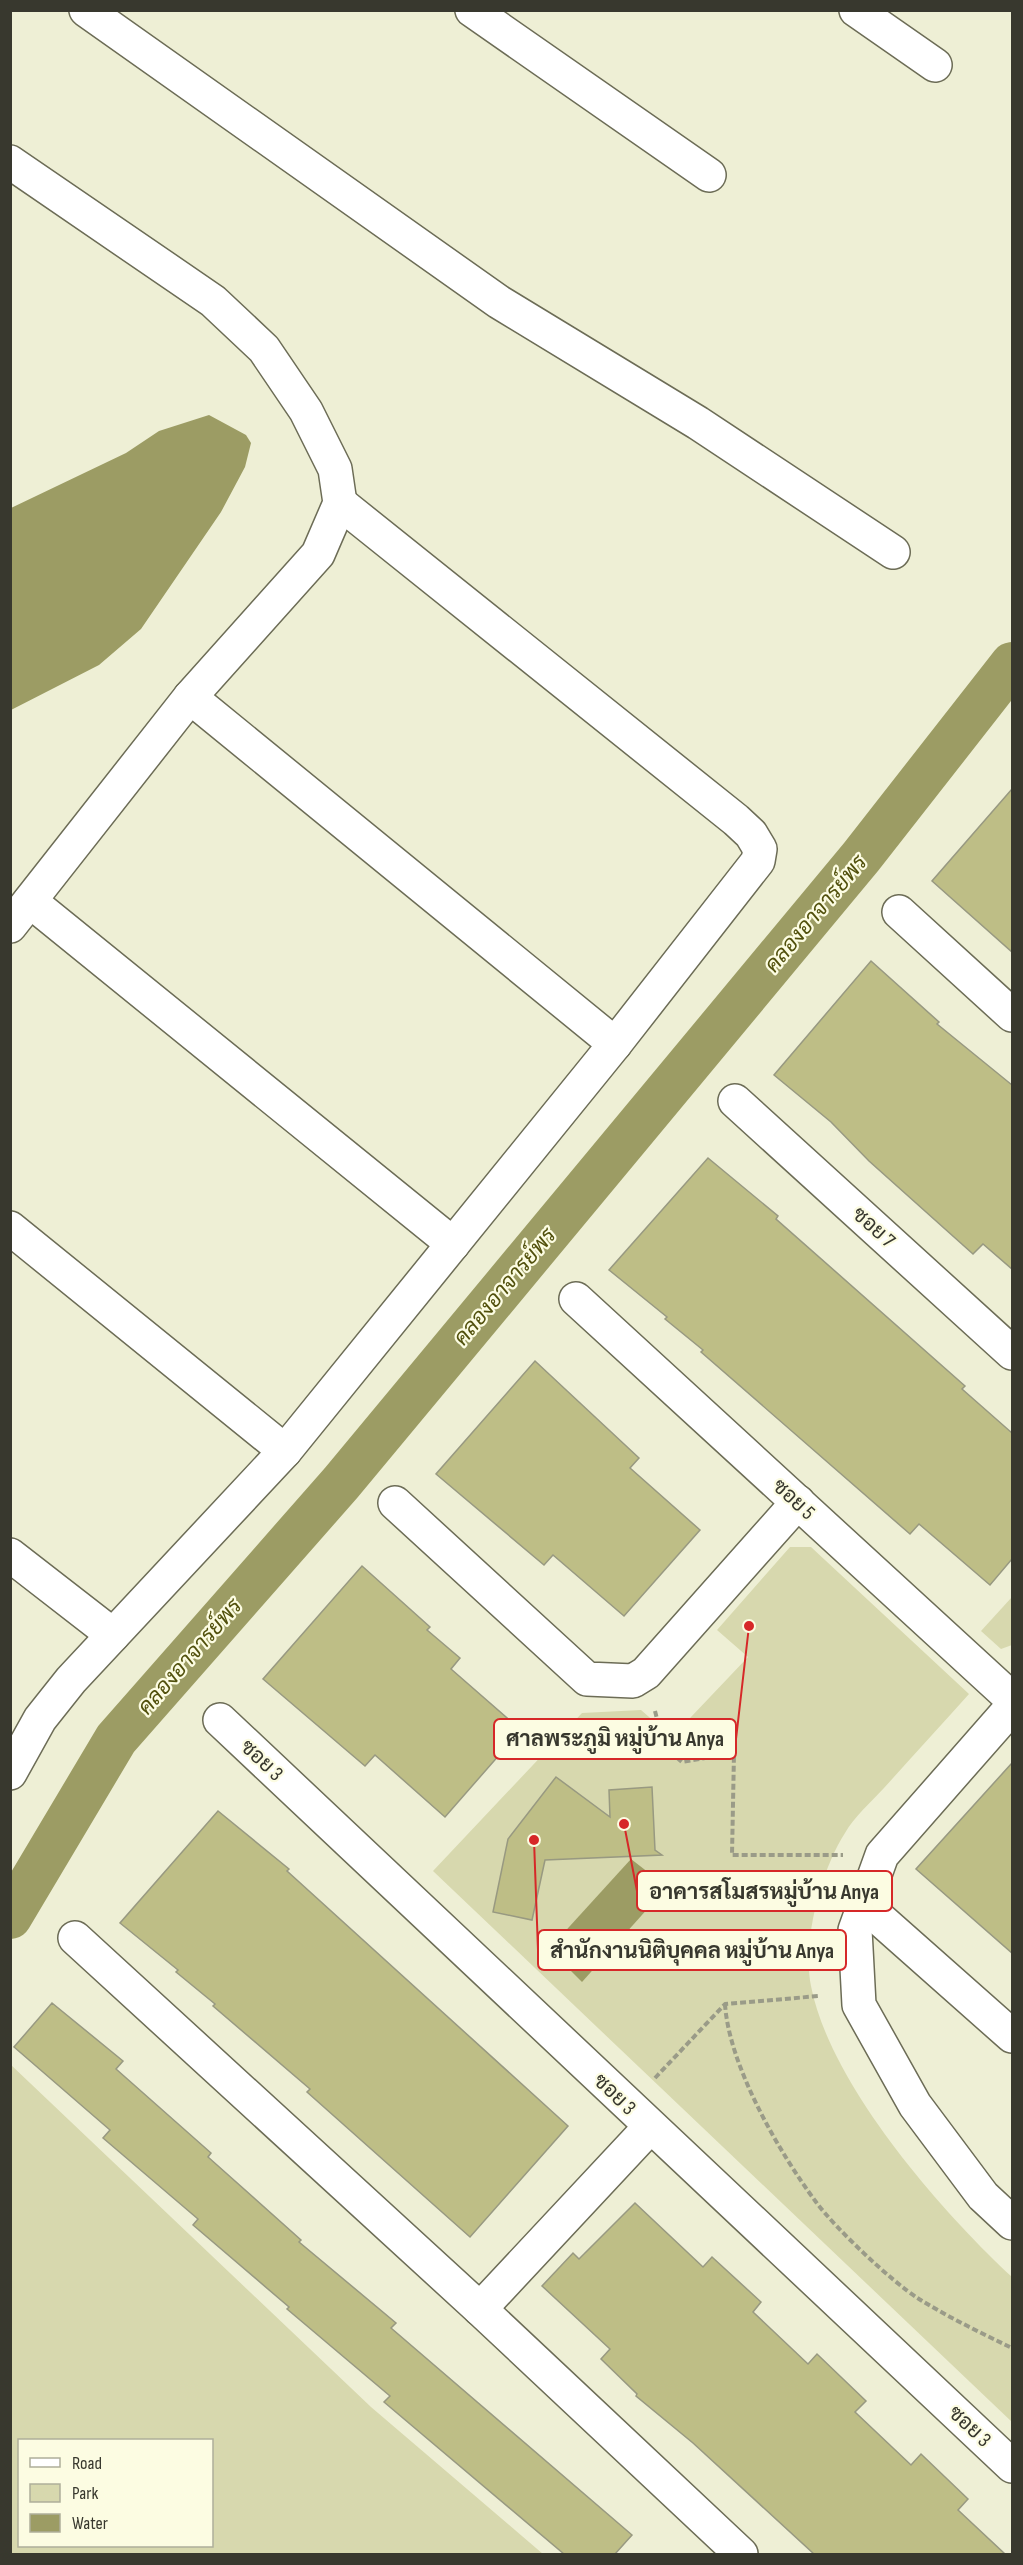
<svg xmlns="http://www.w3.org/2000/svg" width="1023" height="2565" font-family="'Sofia Sans Condensed',Sarabun,sans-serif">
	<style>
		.green { fill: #d7d8ae; fill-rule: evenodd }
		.water { fill: #9c9c64 }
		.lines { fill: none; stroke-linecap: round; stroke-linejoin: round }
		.canal { stroke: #9c9c64; stroke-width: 44 }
		.building { fill: #bebe86; stroke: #989981; stroke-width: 1.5 }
		.minor-casing { stroke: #6c6c56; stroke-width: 36 }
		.path { stroke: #9a9b88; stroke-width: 4; stroke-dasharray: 6 3; stroke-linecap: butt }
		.minor { stroke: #fff; stroke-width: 33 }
		.labels { text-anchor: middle; stroke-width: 4.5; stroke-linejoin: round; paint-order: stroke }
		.street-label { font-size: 21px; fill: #38382e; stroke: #fcfce2 }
		.water-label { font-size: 22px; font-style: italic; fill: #51500c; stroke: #fcfce2 }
		.leader { fill: none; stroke: #d62828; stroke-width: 2 }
		.callout-dot { fill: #d62828; stroke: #fcfce2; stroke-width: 2 }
		.callout { fill: #fcfce2; stroke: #d62828; stroke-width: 2 }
		.callout-label { font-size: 22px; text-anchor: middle; font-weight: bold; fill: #38382e }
	</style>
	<rect width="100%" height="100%" fill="#eeefd5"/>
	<g class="green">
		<path d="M790,1547H811L969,1694C941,1725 912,1757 884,1788C871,1802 854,1817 845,1833C821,1870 802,1942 811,1986C830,2084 939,2209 1012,2277V2422L433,1871L582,1713L641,1710L672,1737L748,1657L717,1630Z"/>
		<polygon points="1012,1597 1012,1645 1001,1649 981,1631"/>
		<path d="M10,2064L371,2407L543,2554H11ZM20,2440H212V2546H20Z"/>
	</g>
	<g class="water">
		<polygon points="209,415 246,435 251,443 245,467 221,512 141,629 99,665 11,710 11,508 126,453 159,431"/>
		<polygon points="631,1859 667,1887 582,1982 549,1949"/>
	</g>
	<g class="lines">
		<polyline class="canal" points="10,1917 116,1739 341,1483 861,857 1012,664"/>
	</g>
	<g class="building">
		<polygon points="1012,789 1012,952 932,881"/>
		<polygon points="871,961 939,1022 937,1024 1012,1085 1012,1269 983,1244 973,1254 869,1161 831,1122 774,1075"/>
		<polygon points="708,1158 778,1216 776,1219 965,1386 962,1389 1012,1433 1012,1559 990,1585 919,1524 910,1534 701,1352 703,1350 665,1319 667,1317 609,1270"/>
		<polygon points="535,1361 639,1458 630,1468 700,1530 624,1616 553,1555 544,1565 436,1474"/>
		<polygon points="362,1566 430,1627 427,1630 460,1658 451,1669 521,1730 445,1817 375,1755 365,1766 263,1679"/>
		<polygon points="1012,1763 1012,1953 916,1869"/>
		<polygon points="556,1777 610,1817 609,1790 652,1787 655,1850 662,1855 545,1860 532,1920 493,1912 508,1839"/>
		<polygon points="218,1811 289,1869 287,1871 568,2126 470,2237 307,2092 310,2089 213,2006 215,2004 176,1972 178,1970 120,1923"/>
		<polygon points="52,2003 123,2061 116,2069 211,2153 208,2157 301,2240 299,2242 396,2323 391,2328 632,2535 615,2554 564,2554 384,2402 390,2396 287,2309 289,2307 193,2225 198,2219 103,2138 110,2130 14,2047"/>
		<polygon points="635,2203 703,2267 712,2257 761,2302 753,2312 808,2364 817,2354 866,2401 855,2412 911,2465 921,2454 968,2499 958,2510 1005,2554 814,2554 693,2443 636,2396 637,2394 601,2359 610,2349 542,2286 573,2253 579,2259"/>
	</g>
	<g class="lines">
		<g class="minor-casing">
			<g id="minor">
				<polyline points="86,10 499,302 698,423 893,552"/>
				<polyline points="472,10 709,175"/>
				<polyline points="856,10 935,65"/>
				<polyline points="10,162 213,301 264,349 306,411 335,469 340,503 318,554 190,697 10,926"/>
				<polyline points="190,697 615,1044"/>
				<polyline points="30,901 453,1244"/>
				<polyline points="899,912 1012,1015"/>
				<polyline points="735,1101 1012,1353"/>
				<polyline points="10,1228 285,1451"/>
				<polyline points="576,1299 1012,1699"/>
				<polyline points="395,1503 587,1679 633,1681 646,1673 798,1502"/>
				<polyline points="10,1555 113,1635"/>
				<polyline points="1012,1707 882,1855 855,1930 859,2005 915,2105 983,2196 1012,2223"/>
				<polyline points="220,1720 1012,2466"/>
				<polyline points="10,1773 40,1719 71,1680 285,1451 615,1044 758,861 760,849 751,834 736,820 340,503"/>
				<polyline points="863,1904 1012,2036"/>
				<polyline points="75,1938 480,2309 741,2554"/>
				<polyline points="480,2309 650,2127"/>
			</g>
		</g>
		<g class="path">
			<polyline points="655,1711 664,1747 682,1762 734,1753 732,1855 843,1855"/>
			<path d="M725,2004C729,2066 779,2152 816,2202C836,2229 891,2281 919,2299C948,2317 981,2333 1012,2348"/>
			<polyline points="655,2078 725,2004 819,1996"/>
		</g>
		<use href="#minor" class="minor"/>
	</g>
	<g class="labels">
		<g class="street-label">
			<text transform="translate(874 1227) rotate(42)" y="7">ซอย 7</text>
			<text transform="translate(794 1499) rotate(43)" y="7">ซอย 5</text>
			<text transform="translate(262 1760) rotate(43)" y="7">ซอย 3</text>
			<text transform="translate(615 2094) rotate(44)" y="7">ซอย 3</text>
			<text transform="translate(970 2426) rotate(43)" y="7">ซอย 3</text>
		</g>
		<g class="water-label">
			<text transform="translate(815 913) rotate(-50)" y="8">คลองอาจารย์พร</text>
			<text transform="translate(504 1286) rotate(-50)" y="8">คลองอาจารย์พร</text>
			<text transform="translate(189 1656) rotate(-49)" y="8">คลองอาจารย์พร</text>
		</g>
	</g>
	<path class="leader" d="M749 1626L736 1739M624 1824L637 1891M534 1840L538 1950"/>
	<g class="callout-dot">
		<circle cx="749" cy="1626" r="6"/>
		<circle cx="624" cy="1824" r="6"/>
		<circle cx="534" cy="1840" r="6"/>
	</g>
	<g class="callout">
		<rect x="494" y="1719" width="242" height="40" rx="6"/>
		<rect x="637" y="1871" width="255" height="40" rx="6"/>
		<rect x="538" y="1930" width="308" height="40" rx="6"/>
	</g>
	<g class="callout-label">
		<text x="615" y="1746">ศาลพระภูมิ หมู่บ้าน Anya</text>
		<text x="764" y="1899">อาคารสโมสรหมู่บ้าน Anya</text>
		<text x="692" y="1958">สำนักงานนิติบุคคล หมู่บ้าน Anya</text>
	</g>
	<rect width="1023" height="2565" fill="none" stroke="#38382e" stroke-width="24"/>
	<rect x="18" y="2439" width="195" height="108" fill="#fcfce2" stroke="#aeae9a" stroke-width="1.5"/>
	<rect x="30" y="2458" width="30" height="9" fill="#ffffff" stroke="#aeae9a" stroke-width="1.5"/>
	<text x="72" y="2469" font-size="18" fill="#38382e">Road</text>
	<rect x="30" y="2484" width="30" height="18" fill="#d7d8ae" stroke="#aeae9a" stroke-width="1.5"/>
	<text x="72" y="2499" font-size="18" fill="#38382e">Park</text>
	<rect x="30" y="2514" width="30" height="18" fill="#9c9c64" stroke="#aeae9a" stroke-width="1.5"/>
	<text x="72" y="2529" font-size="18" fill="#38382e">Water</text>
</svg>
